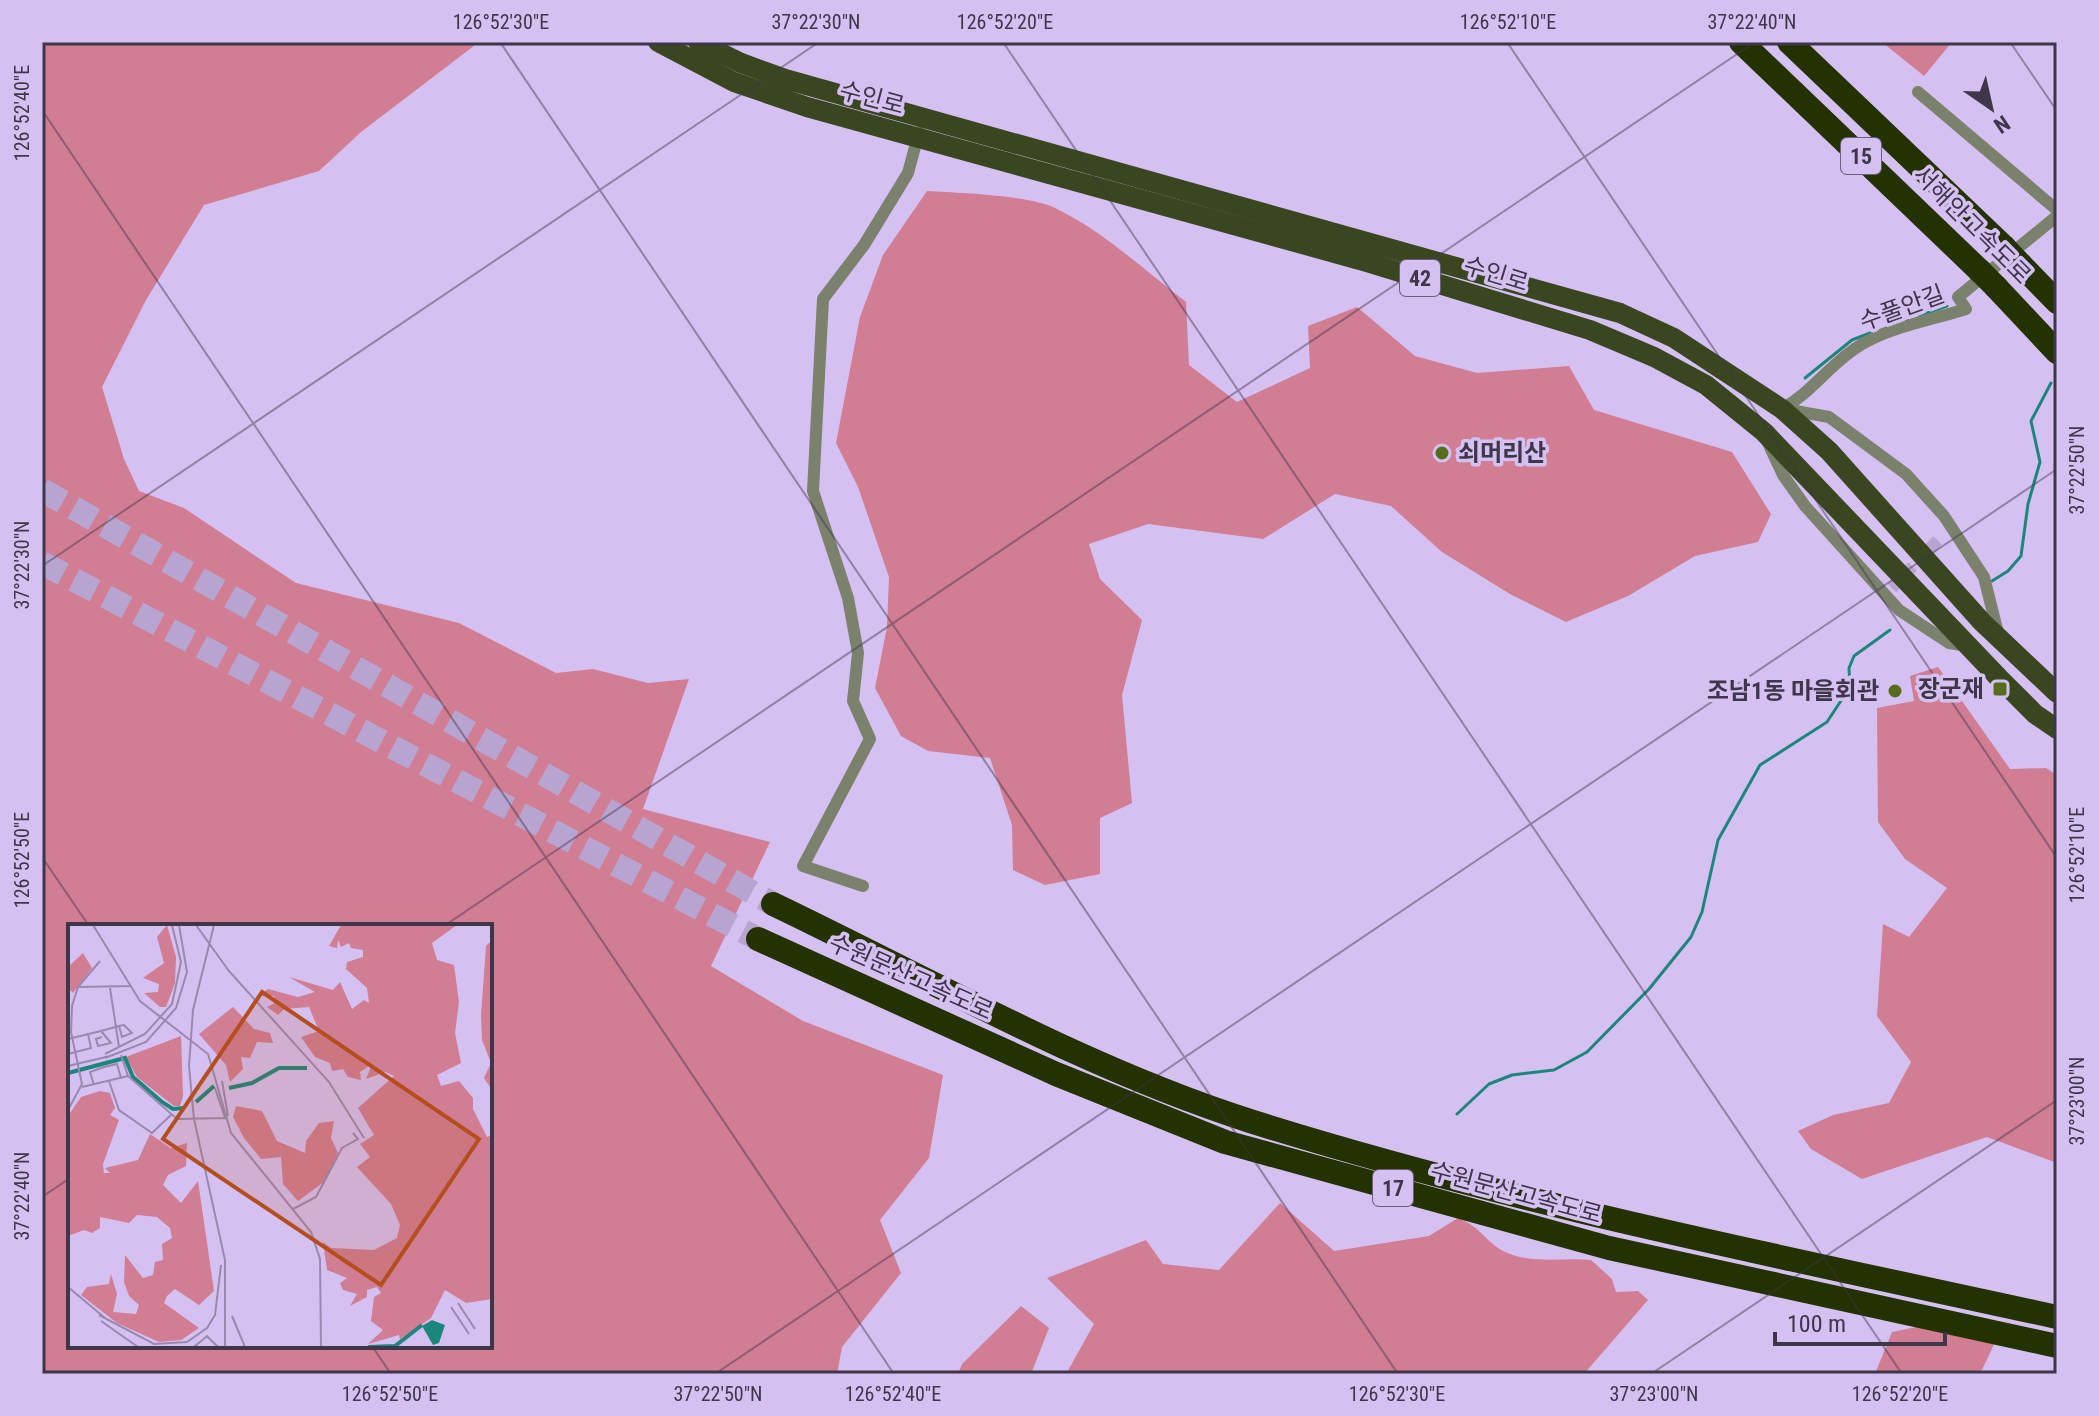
<svg xmlns="http://www.w3.org/2000/svg" width="2099" height="1416" font-family="'Roboto Condensed','Noto Sans KR',sans-serif">
	<style>
		.green { fill: #d17d93; fill-rule: evenodd }
		.lines { fill: none; stroke-linecap: round; stroke-linejoin: round }
		.stream { stroke: #1d867b; stroke-width: 3 }
		.street-tunnel { stroke: #b7a4d0; stroke-width: 12; stroke-dasharray: 12 6; stroke-linecap: butt }
		.highway-tunnel { stroke: #b7a4d0; stroke-width: 24; stroke-dasharray: 24 12; stroke-linecap: butt }
		.street { stroke: #7a826d; stroke-width: 12 }
		.primary { stroke: #3a4620; stroke-width: 20 }
		.highway { stroke: #243100; stroke-width: 24 }
		.highway-bridge { stroke: #243100; stroke-width: 24 }
		.ticks { fill: none; stroke: #3f364a; stroke-width: 2; stroke-opacity: 0.45 }
		.poi-dot { fill: #576d1d; stroke: #d5c0f2; stroke-width: 3 }
		.labels { text-anchor: middle; stroke-width: 7; stroke-linejoin: round; paint-order: stroke }
		.shield { fill: #d5c0f2; stroke: #6c5f7c; stroke-width: 2 }
		.shield-label { font-size: 22px; font-weight: bold; fill: #3f364a }
		.street-label { font-size: 24px; fill: #3f364a; stroke: #d5c0f2 }
		.poi-label { font-size: 24px; font-weight: bold; fill: #3f364a; stroke: #d5c0f2; text-anchor: end }
		.inset-river { fill: none; stroke: #1d867b; stroke-width: 4 }
		.inset-road { fill: none; stroke: #9989af; stroke-width: 2 }
		.view { fill: #b54e1f; fill-opacity: 0.15; stroke: #b54e1f; stroke-width: 4 }
		.inset-edge { fill: none; stroke: #3f364a; stroke-width: 4 }
		.neatline { fill: none; stroke: #3f364a; stroke-width: 3 }
		.ticks-label { font-size: 20px; text-anchor: middle; fill: #3f364a }
	</style>
	<rect width="100%" height="100%" fill="#d5c0f2"/>
	<g class="green">
		<path d="M42,42H479L361,132L319,171L204,205L146,300L102,387L124,459L139,491L184,508L296,583L459,623L556,673L593,669L648,683L689,679L643,809L770,842L711,966L803,1021L943,1075L929,1158L880,1220L901,1273L842,1347L837,1374H42ZM490,926V1346H70V926Z"/>
		<polygon points="1882,42 1952,42 1924,76"/>
		<path d="M927,191C959,193 1028,195 1055,208C1103,231 1144,270 1186,302L1189,365L1237,402L1310,368L1308,326L1357,307L1415,356L1477,373L1569,366L1594,410L1732,452L1771,514L1758,542L1695,556L1628,596L1566,622L1510,594L1442,552L1391,506L1335,494L1263,539L1148,524L1089,544L1100,579L1142,620L1122,695L1132,803L1100,818V874L1045,885L1013,870L1012,825L990,758L928,751L901,736L875,688L887,627L889,577L858,487L836,443L860,317L883,255Z"/>
		<polygon points="1938,667 2010,769 2046,768 2057,775 2057,1163 1987,1137 1862,1179 1811,1149 1798,1131 1833,1115 1889,1103 1911,1062 1877,1016 1883,924 1909,937 1947,888 1905,859 1878,822 1877,708 1914,701 1910,676"/>
		<path d="M1280,1203L1334,1251L1429,1236L1458,1218C1481,1227 1486,1242 1503,1251C1530,1265 1563,1257 1591,1260L1612,1279L1616,1292L1638,1291L1648,1300L1584,1374H1066L1094,1324L1047,1278L1146,1240L1163,1264L1219,1270Z"/>
		<polygon points="1021,1306 1049,1328 1031,1374 958,1374 962,1364"/>
		<polygon points="1956,1319 1998,1336 1980,1374 1875,1374 1892,1332"/>
	</g>
	<g class="lines">
		<g class="stream">
			<polyline points="1919,316 1947,306"/>
			<polyline points="1805,378 1852,340 1870,333"/>
			<polyline points="1992,581 2008,571 2021,556 2028,504 2040,462 2031,421 2051,383"/>
			<polyline points="1457,1114 1489,1084 1512,1075 1554,1070 1587,1052 1649,989 1691,937 1702,912 1718,840 1760,765 1827,722 1850,687 1849,668 1854,656 1890,630"/>
		</g>
		<polyline class="street-tunnel" points="1892,588 1941,537"/>
		<g class="highway-tunnel">
			<polyline points="42,490 773,904"/>
			<polyline points="42,563 758,939"/>
		</g>
		<g class="street">
			<polyline points="1918,92 2057,210"/>
			<path d="M1782,409C1812,392 1830,364 1859,346C1889,327 1932,320 1966,309L1958,297L2057,216"/>
			<polyline points="1784,409 1829,417 1906,474 1944,516 1984,577 1998,633"/>
			<polyline points="1768,443 1783,475 1805,506 1899,610 1949,643 1968,646"/>
			<polyline points="863,886 803,866 870,739 853,701 858,653 848,598 813,491 823,299 864,245 908,173 919,132"/>
		</g>
		<g class="primary">
			<polyline points="658,42 734,82 807,107 1360,260 1590,330 1654,357 1706,385 1764,432 1999,678 2035,714 2057,729"/>
			<polyline points="698,42 741,63 785,79 1620,313 1674,338 1782,409 1829,451 1982,622 2057,693"/>
		</g>
		<g class="highway">
			<polyline points="1741,42 1980,271"/>
			<polyline points="1789,42 2004,247"/>
			<polyline points="2021,265 2057,302"/>
			<polyline points="1996,287 2057,352"/>
			<path d="M773,904C930,979 1084,1068 1250,1121C1514,1204 1787,1258 2057,1317"/>
			<polyline points="758,939 1056,1074 1225,1142 1609,1248 2057,1346"/>
		</g>
		<g class="highway-bridge">
			<polyline points="2004,247 2021,265"/>
			<polyline points="1980,271 1996,287"/>
		</g>
	</g>
	<path class="ticks" d="M500,42L1398,1374M1003,42L1902,1374M1507,42L2057,858M2010,42L2057,111M42,110L894,1374M42,566L819,42M42,857L89,926M444,926L1755,42M42,1197L70,1178M372,1346L391,1374M715,1374L2057,469M1651,1374L2057,1100"/>
	<g class="poi-dot">
		<circle cx="1442" cy="453" r="8"/>
		<rect x="1992" y="681" width="16" height="16" rx="4"/>
		<circle cx="1895" cy="691" r="8"/>
	</g>
	<g class="labels">
		<g class="shield">
			<rect x="1841" y="138" width="40" height="36" rx="6"/>
			<rect x="1400" y="260" width="40" height="36" rx="6"/>
			<rect x="1373" y="1170" width="40" height="36" rx="6"/>
		</g>
		<g class="shield-label">
			<text x="1861" y="164">15</text>
			<text x="1420" y="286">42</text>
			<text x="1393" y="1196">17</text>
		</g>
		<g class="street-label">
			<text transform="translate(872 98) rotate(15)" y="8">수인로</text>
			<text transform="translate(1972 225) rotate(45)" y="8">서해안고속도로</text>
			<text transform="translate(1496 274) rotate(17)" y="8">수인로</text>
			<text transform="translate(1902 308) rotate(-20)" y="8">수풀안길</text>
			<text transform="translate(911 977) rotate(24)" y="8">수원문산고속도로</text>
			<text transform="translate(1516 1193) rotate(15)" y="8">수원문산고속도로</text>
		</g>
		<g class="poi-label">
			<text x="1458" y="461" text-anchor="start">쇠머리산</text>
			<text x="1984" y="697">장군재</text>
			<text x="1879" y="699">조남1동 마을회관</text>
		</g>
	</g>
	<g transform="translate(68 924)">
		<rect width="424" height="424" fill="#d5c0f2"/>
		<path d="M99,1L108,33L107,59L98,83H92L76,69L90,68L91,60L75,54L96,39L89,13ZM273,1H389L364,19L369,36L386,41L391,78L387,109L393,139L369,151L373,162L391,157L405,174V185L419,213L424,211V375L398,379L377,366L363,394L332,415L331,411L300,420L315,406L303,397L306,373L313,369L309,363L299,366V373L282,382L289,370L275,366L272,359L279,354L259,346L255,318L263,324L306,326L329,314L332,301L323,280L289,243L302,233L292,220L306,211L290,184L326,152L317,148L298,155L304,140L292,148L293,156L280,153L275,145L264,147L262,139L247,133L233,113L251,107L241,83L216,85L210,91L199,83L207,79L206,72H190L200,65L230,73L247,68L221,53L265,66L272,58L284,85L296,76L301,79L299,64L278,45L279,38L295,33V26L283,24L281,19L273,23L270,16L269,24L261,22ZM424,16V166L416,154L423,139L414,116L413,91L418,22ZM15,29L24,44L5,69L0,64V43ZM165,83L186,105L202,109L205,119L189,118L182,134L173,133L175,145L162,158L158,141L131,110ZM113,112L115,172L112,182H106L69,153L58,133ZM32,167L42,169L47,184L42,191L51,196L35,240L36,249H42L37,244L70,236L82,210L103,224L119,219L118,242L100,251L95,261L113,279L130,257L146,367L131,381L107,365L99,372L96,379L131,404L113,416L91,418L49,399L13,371L19,363L41,360L43,350L49,370L45,388L68,390L71,381L61,372L56,358L57,331L75,354L85,351L87,338L95,336L94,320L104,314L102,304L89,293L69,291L61,299L32,293V304L24,309L16,306L0,312V192L13,173ZM168,182L194,187L209,217L237,229L238,217L251,199L266,197L263,214L270,229L257,257L230,277L215,260L213,233L193,235L176,214L165,193Z" fill="#d17d93"/>
		<path d="M364,396L377,401L371,419L365,421L354,402Z" fill="#1d867b"/>
		<path class="inset-river" d="M0,149L57,134L65,153L94,178L105,185L116,184M161,164L184,159L211,144H239M128,178L146,162M300,423L327,422L354,401"/>
		<path class="inset-road" d="M25,1L72,77L140,130L163,209L243,308L252,335L253,423M128,1L161,47L261,158L296,214M146,1L125,86L121,142L126,195L157,336V423M11,63L62,62M42,64L51,123M33,107L43,119L30,122L28,115L34,113M0,115L33,107L51,102L56,101L64,109L54,113L51,102M0,130L23,124L20,110M37,130L77,110L104,80L113,38L104,1M53,131L60,152L109,195L157,194L147,164M37,134L78,118L108,84L119,48L111,1M0,142L42,132M41,157L51,186L84,209L103,191M154,157L160,192M26,161L22,148L36,143L49,140L53,154M14,163L60,152M0,186L14,160L3,108L4,82L10,63L32,37M225,285L248,273L274,224L290,215L285,209M0,363L37,394M390,379L407,405M383,383L401,410M31,391L86,420L119,418L139,404L147,391L153,341M164,392L177,423M33,397L70,423M126,423L139,412L150,423"/>
		<path class="view" d="M194,68L411,215L313,361L95,215Z"/>
		<rect width="424" height="424" class="inset-edge"/>
	</g>
	<rect width="2099" height="1416" fill="none" stroke="#d5c0f2" stroke-width="88"/>
	<g transform="translate(1991 108) rotate(146)" stroke="#d5c0f2" stroke-width="6" paint-order="stroke">
	<path d="M0-6L14 30L0 20L-14 30Z" fill="#3f364a"/>
	<text y="-12" font-size="22" font-weight="bold" text-anchor="middle" fill="#3f364a">N</text>
	</g>
	<path d="M1775 1332v12h170v-12" fill="none" stroke="#3f364a" stroke-width="4"/>
	<text x="1787" y="1332" font-size="24" fill="#3f364a" stroke="#d5c0f2" stroke-width="6" paint-order="stroke">100 m</text>
	<rect x="44" y="44" width="2011" height="1328" class="neatline"/>
	<g class="ticks-label">
		<text x="501" y="29">126°52'30"E</text>
		<text x="816" y="29">37°22'30"N</text>
		<text x="1005" y="29">126°52'20"E</text>
		<text x="1508" y="29">126°52'10"E</text>
		<text x="1752" y="29">37°22'40"N</text>
		<text transform="translate(22 113) rotate(-90)" y="7">126°52'40"E</text>
		<text transform="translate(2077 470) rotate(-90)" y="7">37°22'50"N</text>
		<text transform="translate(22 565) rotate(-90)" y="7">37°22'30"N</text>
		<text transform="translate(2077 855) rotate(-90)" y="7">126°52'10"E</text>
		<text transform="translate(22 860) rotate(-90)" y="7">126°52'50"E</text>
		<text transform="translate(2077 1101) rotate(-90)" y="7">37°23'00"N</text>
		<text transform="translate(22 1196) rotate(-90)" y="7">37°22'40"N</text>
		<text x="390" y="1401">126°52'50"E</text>
		<text x="718" y="1401">37°22'50"N</text>
		<text x="893" y="1401">126°52'40"E</text>
		<text x="1397" y="1401">126°52'30"E</text>
		<text x="1654" y="1401">37°23'00"N</text>
		<text x="1900" y="1401">126°52'20"E</text>
	</g>
</svg>
